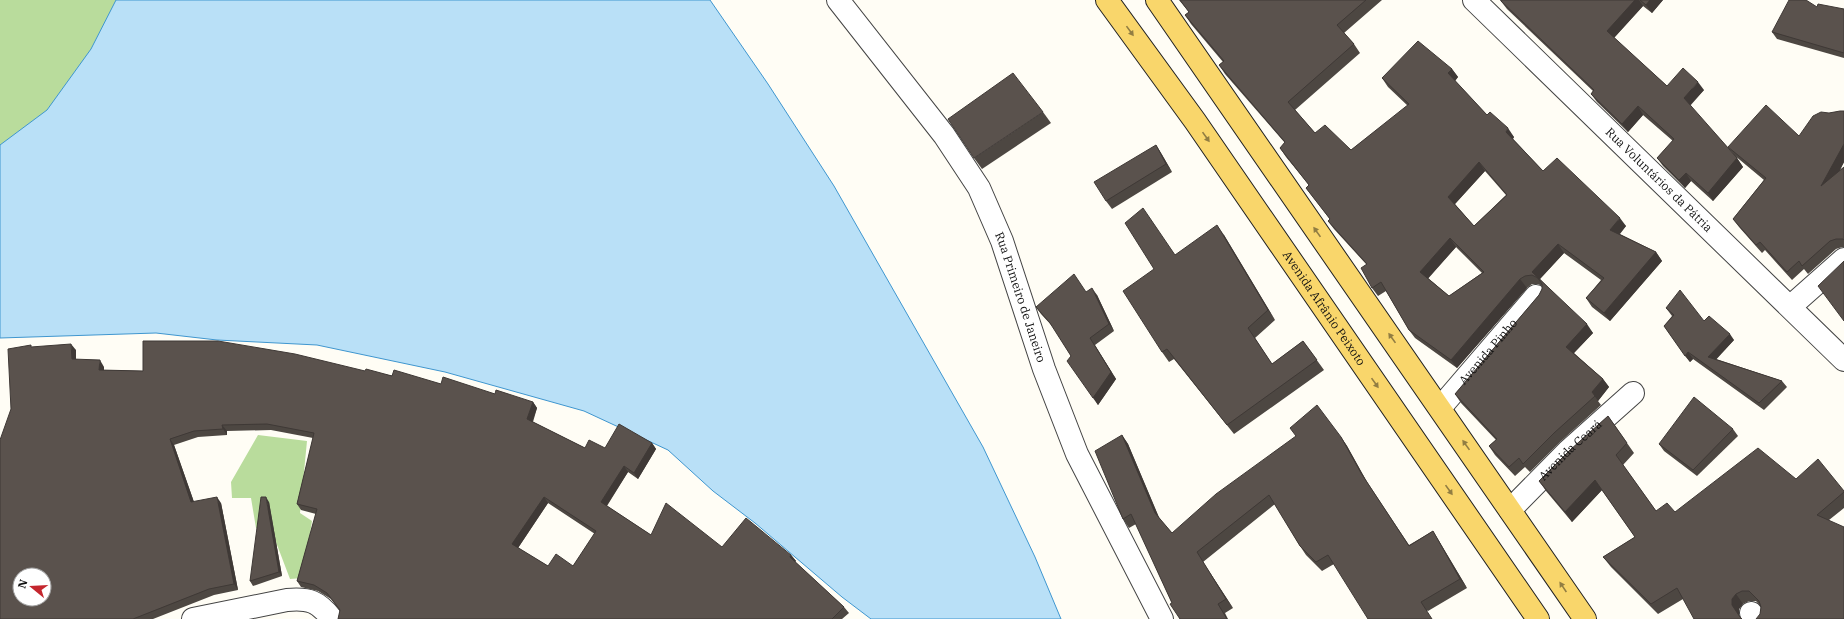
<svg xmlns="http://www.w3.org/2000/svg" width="1844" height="619" font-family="'IBM Plex Serif',serif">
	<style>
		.forest { fill: #b9dc9c }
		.water { fill: #b9e0f7; stroke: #3f96cf }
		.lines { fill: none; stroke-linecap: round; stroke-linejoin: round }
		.minor-casing { stroke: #444; stroke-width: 24 }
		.major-casing { stroke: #222; stroke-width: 24 }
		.minor { stroke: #fff; stroke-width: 22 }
		.major { stroke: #f9d66b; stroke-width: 22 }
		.wall { fill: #4d4742; fill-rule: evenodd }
		.shaded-wall { fill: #3f3936 }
		.building { fill: #5a524d; stroke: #3f3936; fill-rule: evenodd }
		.oneway { fill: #917d42 }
		.labels { text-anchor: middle; stroke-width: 4; stroke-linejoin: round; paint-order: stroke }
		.street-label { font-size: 12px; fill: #111; stroke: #fff }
	</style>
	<rect width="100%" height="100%" fill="#fffdf5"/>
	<g class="forest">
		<polygon points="0,0 187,0 0,325"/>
		<polygon points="258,435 307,441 300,513 312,521 303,578 290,579 271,529 256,528 251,498 232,498 231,482"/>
	</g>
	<polygon class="water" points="116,0 710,0 768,84 834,186 983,447 1035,557 1061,619 871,619 842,597 755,523 713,491 668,450 584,411 445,372 317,345 217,340 156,333 0,338 0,145 47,110 91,49"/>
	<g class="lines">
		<g class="minor-casing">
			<g id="minor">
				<path id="s1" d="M838,0L944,135L979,188L1002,241L1044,369L1077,454L1162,619"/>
				<path id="s2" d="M1474,0L1844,360"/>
				<polyline points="1791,306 1844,259"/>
				<path id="s3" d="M1440,408L1536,296"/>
				<path id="s4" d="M1510,510L1568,451L1633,393"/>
				<polyline points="1751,613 1756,619"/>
				<path d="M193,619L287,600C309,598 318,601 332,619"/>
			</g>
		</g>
		<g class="major-casing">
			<g id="major">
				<path id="s5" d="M1107,0L1195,121L1538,619"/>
				<polyline points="1157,0 1585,619"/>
			</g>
		</g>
		<use href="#minor" class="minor"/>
		<use href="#major" class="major"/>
	</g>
	<g class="wall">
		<path d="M1179,0H1382L1344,33L1354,44L1360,53L1295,110L1315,133L1351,150L1408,106L1388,87L1382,78L1452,69L1458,77L1455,81L1487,115L1514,137L1513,139L1543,171L1626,226L1620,234L1656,252L1662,261L1610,321L1592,307L1586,298L1601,280L1564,253L1540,279L1593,333L1574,353L1603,379L1609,387L1598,401L1601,405L1560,442L1530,472L1525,467L1515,476L1495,455L1489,446L1496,440L1461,403L1455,394L1539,295L1542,289V286L1538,284H1532L1527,288L1457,368L1415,338L1409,330L1386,291L1378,296L1372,288L1366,264L1334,229L1328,221L1330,219L1306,188L1309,185L1286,157L1280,148L1285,143L1225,74L1219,65L1223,62L1191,24L1185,15L1189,12ZM1485,171L1506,195L1474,226L1455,204ZM1456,247L1482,273L1449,296L1428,278Z"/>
		<polygon points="1500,0 1663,0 1652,13 1643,6 1614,38 1667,86 1704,90 1690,106 1737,158 1743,167 1713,201 1691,181 1685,188 1663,166 1657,158 1673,141 1643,115 1628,132 1597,102 1591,94 1593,91 1507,9"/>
		<polygon points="1817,7 1844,9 1844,58 1777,39 1772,32"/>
		<polygon points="1844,111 1844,162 1840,170 1844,167 1844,247 1842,247 1836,249 1808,274 1804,269 1792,280 1765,250 1762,253 1739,227 1733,219 1764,180 1734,155 1728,147 1799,136 1829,113"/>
		<polygon points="1043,112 1051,123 982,169 974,158"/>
		<polygon points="1156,145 1161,153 1172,172 1112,209 1106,201"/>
		<polygon points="1224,235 1275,320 1255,338 1272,364 1303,341 1324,370 1234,434 1174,359 1169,362 1162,352 1175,255"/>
		<polygon points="1086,292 1097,295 1114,331 1095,345 1116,379 1098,405 1071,356 1054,328 1041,314 1036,307"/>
		<polygon points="1666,308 1704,321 1734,340 1716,359 1782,381 1787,387 1764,410 1693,359 1690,362 1664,326 1672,316"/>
		<path d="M32,347L76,350V359L104,367V370L143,371H365L441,384L495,394L533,402L537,408L533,422L585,448H605L652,443L656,449L638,479L628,472L607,506L651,535L722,547L791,555L796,561L795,562L844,607L849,613L842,619H338L340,611L331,599L318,591L301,587L297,581L316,514L301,510L297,504L313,438L271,430L227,431V435L198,437L174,445L194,502L221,503L238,590L214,595L153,619H0L11,409ZM548,503L595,534L573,566H548L518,548Z"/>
		<polygon points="1608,416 1634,453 1623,465 1656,511 1675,512 1796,479 1844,491 1844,508 1829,520 1760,614 1761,607 1756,601 1749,601 1743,604 1739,609 1739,615 1741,618 1683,599 1658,614 1611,567 1603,557 1635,537 1602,490 1572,522 1546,491 1539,481"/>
		<polygon points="1733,429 1738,436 1697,476 1664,451 1659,444"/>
		<polygon points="1122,435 1128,444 1159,518 1172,533 1341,437 1347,446 1367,482 1409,545 1433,531 1439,541 1467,588 1428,611 1334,564 1322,571 1306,555 1300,546 1275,504 1203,562 1233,608 1225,613 1228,619 1180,619 1172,603 1136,524 1129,528 1123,519"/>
		<polygon points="269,502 282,576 253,586 250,581"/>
	</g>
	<g class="shaded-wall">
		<polygon points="1635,0 1639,0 1643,6 1612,40 1607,31"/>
		<polygon points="1650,0 1663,0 1652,13 1646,5"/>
		<polygon points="1452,69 1458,77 1454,82 1448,73"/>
		<polygon points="1698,82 1704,90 1689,106 1684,98"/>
		<polygon points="1638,106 1643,115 1628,132 1622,124"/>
		<polygon points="1508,128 1514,137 1512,140 1506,132"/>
		<polygon points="1844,144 1844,162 1827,195 1821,186"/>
		<polygon points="1156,145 1161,153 1172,172 1166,164"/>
		<polygon points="1737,158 1743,167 1713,201 1708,193"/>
		<polygon points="1479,162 1485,171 1454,205 1448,197"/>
		<polygon points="1686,173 1691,181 1685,188 1679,180"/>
		<polygon points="1620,218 1626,226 1616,238 1610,230"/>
		<polygon points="1217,225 1224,235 1275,320 1268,310"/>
		<polygon points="1450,238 1456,247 1426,281 1420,272"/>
		<polygon points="1558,244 1564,253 1539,280 1532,272"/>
		<polygon points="1656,252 1662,261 1610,321 1604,313"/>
		<polygon points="1520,279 1527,288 1457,368 1451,360"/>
		<polygon points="1092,288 1097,295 1114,331 1109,324"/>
		<polygon points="1587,324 1593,333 1572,355 1566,347"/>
		<polygon points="1730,334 1734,340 1713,363 1708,357"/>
		<polygon points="1090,338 1116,379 1098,405 1093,398"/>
		<polygon points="71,344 76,350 76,365 72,359"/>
		<polygon points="1688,352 1693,359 1690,362 1685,356"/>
		<polygon points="100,360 104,367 104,376 99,370"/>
		<polygon points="1603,379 1609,387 1598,401 1592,392"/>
		<polygon points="533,402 537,408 531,425 527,419"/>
		<polygon points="222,425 227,431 227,435 223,429"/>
		<polygon points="1122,435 1128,444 1161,522 1155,513"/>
		<polygon points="1341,437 1347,446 1367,482 1361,473"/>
		<polygon points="170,439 174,445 196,508 191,502"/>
		<polygon points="652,443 656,449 638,479 634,473"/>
		<polygon points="624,466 628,472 605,508 601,502"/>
		<polygon points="1595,480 1602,490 1572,522 1565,512"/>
		<polygon points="217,497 221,503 238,590 234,584"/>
		<polygon points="266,497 269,502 282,576 279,572"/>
		<polygon points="544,497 548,503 516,551 512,544"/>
		<polygon points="1433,531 1439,541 1467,588 1460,579"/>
		<polygon points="1197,552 1203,562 1233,608 1226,599"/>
		<polygon points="791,555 796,561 794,563 790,557"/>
		<polygon points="1736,594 1743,604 1739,609 1739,615 1741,619 1732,605 1732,599"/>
	</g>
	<g class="building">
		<path d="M1180,0H1366L1337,25L1354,44L1288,102L1315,133L1325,125L1351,150L1409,104L1382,78L1418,41L1452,69L1448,73L1487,115L1490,112L1508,128L1506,132L1543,171L1557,158L1620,218L1610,230L1656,252L1604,313L1586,298L1604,278L1558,244L1532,272L1587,324L1566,347L1603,379L1592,392L1595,396L1554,433L1523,464L1519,458L1509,467L1489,446L1497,439L1455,394L1539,295L1542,289V284L1538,278L1532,275L1525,276L1520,279L1451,360L1409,330L1381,282L1372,288L1361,268L1367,264L1328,221L1330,219L1306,188L1309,185L1280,148L1285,142L1219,65L1224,61L1185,15L1189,12ZM1479,162L1507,195L1474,226L1448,197ZM1450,238L1484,272L1449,296L1420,272Z"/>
		<polygon points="1501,0 1635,0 1607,31 1667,86 1683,68 1698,82 1684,98 1737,158 1708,193 1686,173 1679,180 1657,158 1674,139 1638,106 1622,124 1591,94 1594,90 1501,1"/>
		<polygon points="1640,0 1650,0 1646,5"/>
		<polygon points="1789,0 1806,0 1817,7 1818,4 1844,9 1844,53 1772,32"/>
		<polygon points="1013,73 1043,112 974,158 948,119"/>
		<polygon points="1766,105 1799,136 1813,116 1821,112 1829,113 1840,111 1844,111 1844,144 1821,186 1844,167 1844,240 1843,239 1836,239 1830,241 1802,266 1799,261 1787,272 1760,242 1756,245 1733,219 1766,178 1728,147"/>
		<polygon points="1156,145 1166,164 1106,201 1094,182"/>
		<polygon points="1143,208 1175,255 1217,225 1268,310 1248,328 1272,364 1303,341 1317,360 1227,425 1167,349 1162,352 1123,291 1154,269 1125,223"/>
		<polygon points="1844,261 1844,321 1818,286"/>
		<polygon points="1074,274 1086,292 1092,288 1109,324 1090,338 1111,372 1093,398 1067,361 1071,356 1050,323 1036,307"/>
		<polygon points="1680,290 1704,321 1709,316 1730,334 1708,357 1782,381 1759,403 1688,352 1685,356 1664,326 1674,315 1666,308"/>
		<path d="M143,341H218L295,354L365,371L366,369L392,376L394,370L441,384L443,377L495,394L496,390L533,402L527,419L585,448L589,440L605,448L619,424L652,443L634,473L624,466L601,502L651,535L666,503L722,547L746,518L791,555L790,557L844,607L832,619H338L340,610L327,593L314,585L297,581L317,509L297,504L314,433L267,424L222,425L223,429L194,431L170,439L191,502L217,497L234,584L209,589L133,619H0V440L11,409L8,349L31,345V347L71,344L72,359L100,360L99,370L143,371ZM544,497L596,531L573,566L556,554L548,566L512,544ZM20,575H44V599H20Z"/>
		<polygon points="1694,397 1733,429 1693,470 1659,444"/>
		<polygon points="1317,405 1341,437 1361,473 1409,546 1433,531 1460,579 1421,602 1432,619 1368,619 1328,555 1316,562 1300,546 1269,495 1197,552 1226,599 1218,604 1227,619 1180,619 1170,604 1172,603 1131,514 1123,519 1095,451 1122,435 1155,513 1172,533 1216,494 1296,436 1290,428"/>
		<polygon points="1608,416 1627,443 1616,455 1656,511 1667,503 1675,512 1758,448 1796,479 1818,459 1844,491 1844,492 1817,515 1844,527 1844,619 1756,619 1760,614 1761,607 1759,601 1749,591 1742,591 1736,594 1732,599 1732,605 1740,617 1742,619 1694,619 1677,588 1651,604 1603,557 1635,537 1595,480 1565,512 1539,481 1570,450"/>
		<polygon points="261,497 266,497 279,572 250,581"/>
	</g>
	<defs><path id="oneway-solid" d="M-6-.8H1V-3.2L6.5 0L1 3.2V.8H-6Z"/></defs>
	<g class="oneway">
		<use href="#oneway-solid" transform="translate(1130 31) rotate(54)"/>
		<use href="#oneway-solid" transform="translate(1206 137) rotate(55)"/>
		<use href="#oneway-solid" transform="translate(1317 232) rotate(-125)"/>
		<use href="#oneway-solid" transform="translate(1392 338) rotate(-125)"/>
		<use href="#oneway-solid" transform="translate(1375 383) rotate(55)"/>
		<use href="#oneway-solid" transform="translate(1466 445) rotate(-125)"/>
		<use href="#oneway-solid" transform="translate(1449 490) rotate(55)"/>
		<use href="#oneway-solid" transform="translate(1563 587) rotate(-124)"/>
	</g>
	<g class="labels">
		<g class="street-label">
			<text dy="4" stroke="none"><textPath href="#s2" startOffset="258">Rua Voluntários da Pátria</textPath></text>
			<text dy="4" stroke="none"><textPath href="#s1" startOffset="352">Rua Primeiro de Janeiro</textPath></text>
			<text dy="4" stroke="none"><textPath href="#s5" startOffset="377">Avenida Afrânio Peixoto</textPath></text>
			<text dy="4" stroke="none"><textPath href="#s3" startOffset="74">Avenida Pinho</textPath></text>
			<text dy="4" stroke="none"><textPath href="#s4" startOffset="85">Avenida Ceará</textPath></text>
		</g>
	</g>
	<g transform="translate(32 587) rotate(288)"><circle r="19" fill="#ffffff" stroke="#a0a0a0"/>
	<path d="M0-3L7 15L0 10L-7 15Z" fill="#c4262e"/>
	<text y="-6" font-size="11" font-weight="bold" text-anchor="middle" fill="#111111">N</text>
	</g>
</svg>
